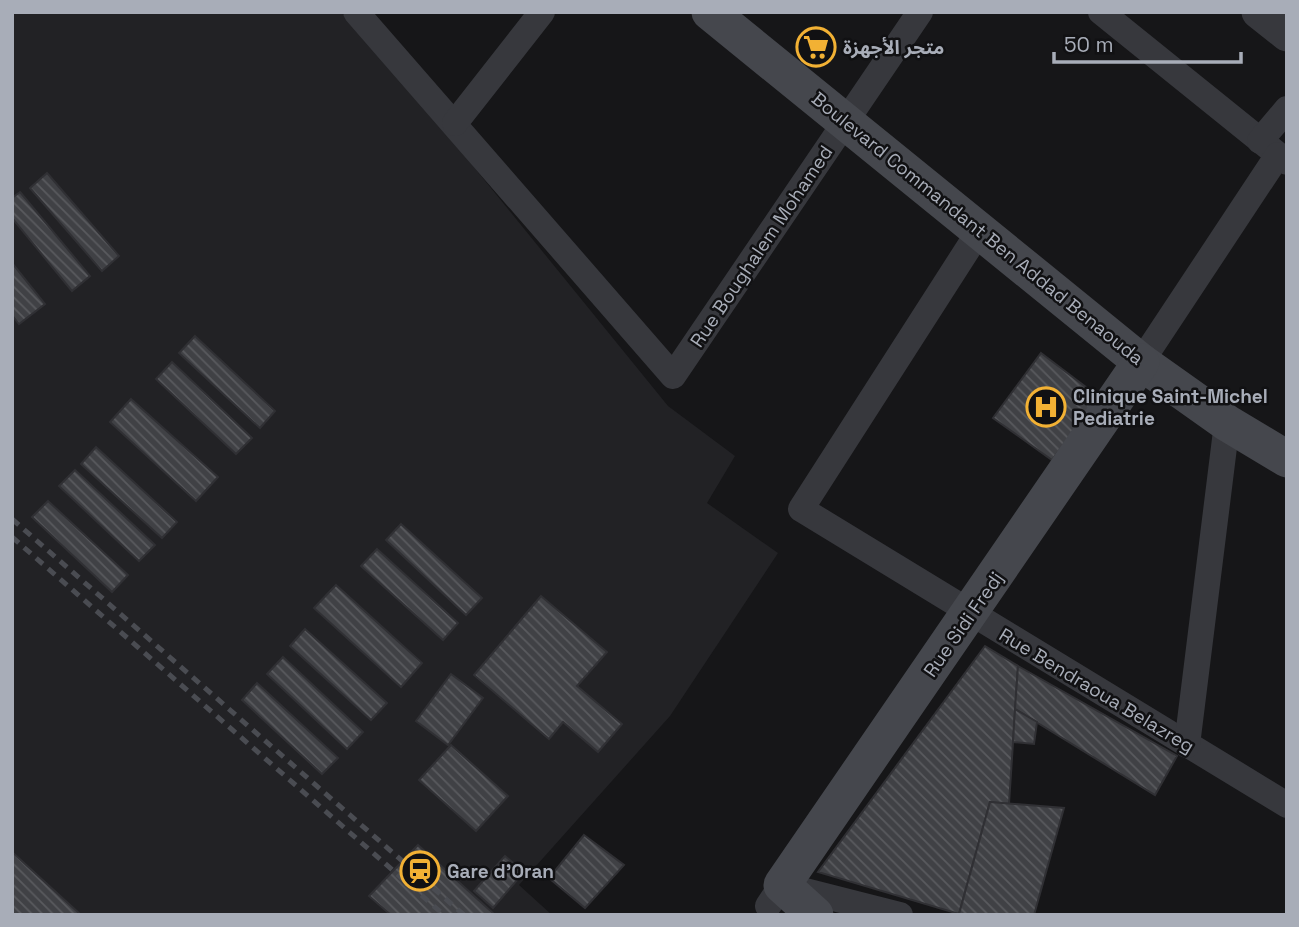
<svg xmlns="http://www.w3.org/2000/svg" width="1299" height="927" font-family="'Space Grotesk','Noto Sans Arabic',sans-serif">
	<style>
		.built { fill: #222225 }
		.building { fill: url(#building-back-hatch); stroke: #303034; stroke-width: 2 }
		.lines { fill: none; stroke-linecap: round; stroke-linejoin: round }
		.minor { stroke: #37383d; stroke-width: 26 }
		.tertiary { stroke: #37383d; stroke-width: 33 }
		.secondary { stroke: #45474d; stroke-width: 37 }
		.rail { stroke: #4a4c52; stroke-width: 5; stroke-dasharray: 9 7; stroke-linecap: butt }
		.labels { text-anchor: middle; stroke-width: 5; stroke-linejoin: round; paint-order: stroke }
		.poi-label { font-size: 19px; font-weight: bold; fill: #a8adb8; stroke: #111113; text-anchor: start }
		.street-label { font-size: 19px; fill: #a8adb8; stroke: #111113 }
	</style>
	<defs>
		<pattern id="building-back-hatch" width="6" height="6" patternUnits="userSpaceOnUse" patternTransform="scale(1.75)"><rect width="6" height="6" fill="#404145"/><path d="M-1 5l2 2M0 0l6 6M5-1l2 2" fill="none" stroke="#595a5e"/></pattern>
	</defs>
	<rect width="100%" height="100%" fill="#161618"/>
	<polygon class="built" points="12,12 341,12 413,92 668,406 735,456 707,503 778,553 670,716 519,885 552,915 12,915"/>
	<g class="building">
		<polygon points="47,173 119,256 102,271 30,188"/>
		<polygon points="20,192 90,276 72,291 12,218 12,198"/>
		<polygon points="12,263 45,304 19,324 12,315"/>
		<polygon points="195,336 275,411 260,428 179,353"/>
		<polygon points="1041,353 1099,397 1052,460 993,418"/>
		<polygon points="172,362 252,438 236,454 156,379"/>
		<polygon points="131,399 218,477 196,501 110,422"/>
		<polygon points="96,447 177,522 162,538 81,464"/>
		<polygon points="75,470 155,545 139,561 59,486"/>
		<polygon points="48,501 128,575 112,592 32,517"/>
		<polygon points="401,524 482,598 466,615 386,540"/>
		<polygon points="377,549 458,623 443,640 361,566"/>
		<polygon points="336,585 422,663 401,687 314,608"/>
		<polygon points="541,596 607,652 577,686 622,724 598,752 563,722 549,739 474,675"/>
		<polygon points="305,629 387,703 371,720 290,646"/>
		<polygon points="985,646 1018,666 1009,804 990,802 959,914 818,872"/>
		<polygon points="283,657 363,732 347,749 267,674"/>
		<polygon points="1018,666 1177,756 1155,795 1015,709"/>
		<polygon points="451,674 483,698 448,745 416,721"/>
		<polygon points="257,683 338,758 322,774 242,700"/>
		<polygon points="1015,709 1037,722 1034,744 1013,742"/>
		<polygon points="451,745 508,796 476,831 419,780"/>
		<polygon points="990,802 1064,808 1034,915 959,914"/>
		<polygon points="584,835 624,865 585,908 549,878"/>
		<polygon points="418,845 495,915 391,915 369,896"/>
		<polygon points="12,852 81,915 12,915"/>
		<polygon points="505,856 524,872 493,908 474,891"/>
	</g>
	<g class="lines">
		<g class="minor">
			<polyline points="356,12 673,376 920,12"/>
			<polyline points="1101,12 1287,162"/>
			<polyline points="455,123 542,12"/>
			<polyline points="1260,141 1287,109"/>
			<polyline points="980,230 801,509 1287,805"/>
			<polyline points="1141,362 1278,155"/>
			<polyline points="1187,745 1227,423"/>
			<polyline points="768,906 782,885 900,915"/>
		</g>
		<polyline class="tertiary" points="1258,12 1287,35"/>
		<g class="secondary">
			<polyline points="710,12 1141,362 1227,423 1287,459"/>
			<polyline points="815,915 782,885 1141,362"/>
		</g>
		<g class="rail">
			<polyline points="12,519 464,915"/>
			<polyline points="12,537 444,915"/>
		</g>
	</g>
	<defs>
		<g id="supermarket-ring" transform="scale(2.0125)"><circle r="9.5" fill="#111113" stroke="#f2b134" stroke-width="1.5"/><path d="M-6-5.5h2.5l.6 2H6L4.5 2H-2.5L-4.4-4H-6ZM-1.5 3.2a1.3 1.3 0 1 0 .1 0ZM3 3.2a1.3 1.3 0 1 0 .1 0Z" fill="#f2b134"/></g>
		<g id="hospital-ring" transform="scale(2.0125)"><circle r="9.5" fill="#111113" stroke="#f2b134" stroke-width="1.5"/><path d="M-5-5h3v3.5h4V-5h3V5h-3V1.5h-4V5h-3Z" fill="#f2b134"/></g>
		<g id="station-ring" transform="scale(2.0125)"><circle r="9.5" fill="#111113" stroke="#f2b134" stroke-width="1.5"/><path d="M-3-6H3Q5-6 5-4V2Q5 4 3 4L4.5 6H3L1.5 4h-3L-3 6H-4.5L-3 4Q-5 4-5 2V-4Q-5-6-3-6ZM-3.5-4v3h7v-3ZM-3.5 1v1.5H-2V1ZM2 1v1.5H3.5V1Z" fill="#f2b134"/></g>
	</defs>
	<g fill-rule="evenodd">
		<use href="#supermarket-ring" x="816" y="47"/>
		<use href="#hospital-ring" x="1046" y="407"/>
		<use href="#station-ring" x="420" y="871"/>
	</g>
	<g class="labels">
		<g class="poi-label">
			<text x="843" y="54">متجر الأجهزة</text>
			<text x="1073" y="403">Clinique Saint-Michel<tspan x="1073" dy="22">Pediatrie</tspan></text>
			<text x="447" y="878">Gare d'Oran</text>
		</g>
		<g class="street-label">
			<text transform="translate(978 228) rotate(39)" y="7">Boulevard Commandant Ben Addad Benaouda</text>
			<text transform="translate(761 246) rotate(-56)" y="7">Rue Boughalem Mohamed</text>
			<text transform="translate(963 624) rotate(-55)" y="7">Rue Sidi Fredj</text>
			<text transform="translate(1097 690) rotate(31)" y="7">Rue Bendraoua Belazreg</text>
		</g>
	</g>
	<rect width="1299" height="927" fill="none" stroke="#a8adb8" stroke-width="28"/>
	<path d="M1054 52v10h187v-10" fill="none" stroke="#a8adb8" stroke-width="3.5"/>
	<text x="1064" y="52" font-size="21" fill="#a8adb8" stroke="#111113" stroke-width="5" paint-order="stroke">50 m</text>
</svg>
